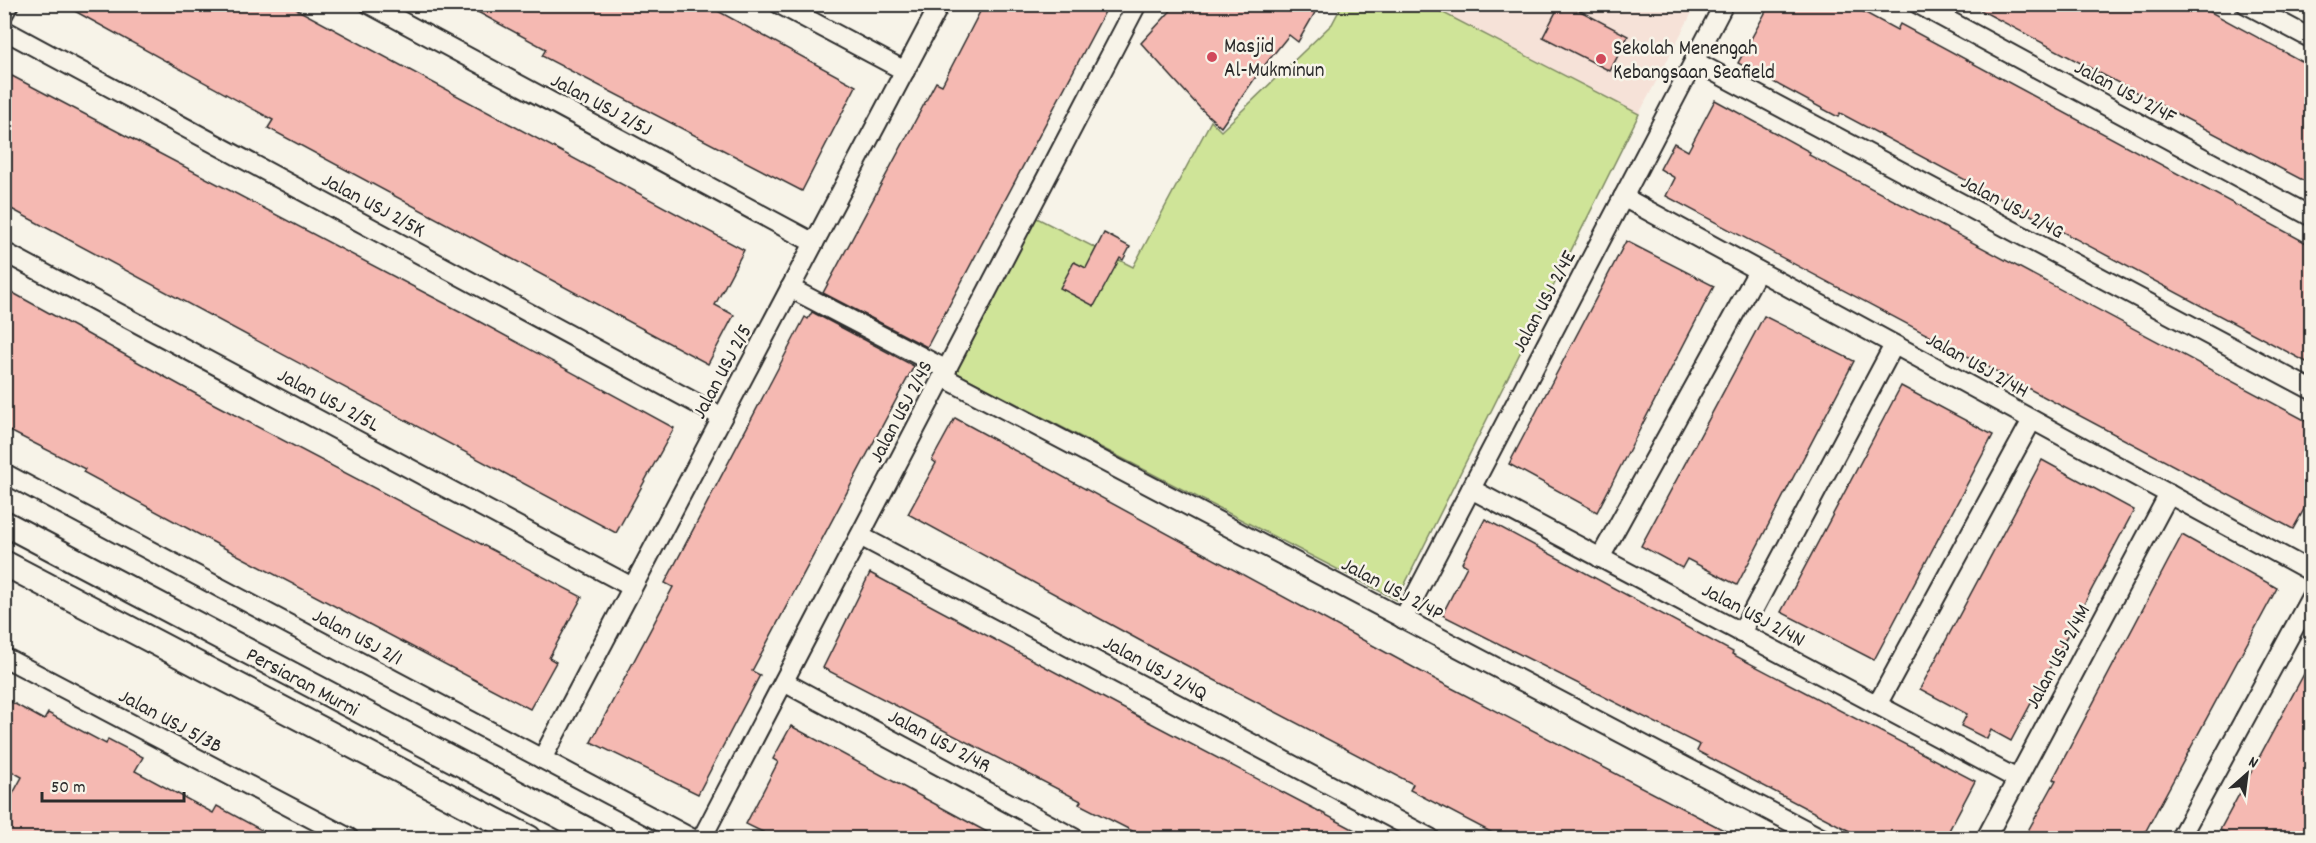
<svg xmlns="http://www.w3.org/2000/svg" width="2316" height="843" font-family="Dekko,sans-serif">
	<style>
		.built { fill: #f6e2d8 }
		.green { fill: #cfe498; stroke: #7d8862; stroke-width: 1.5 }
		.building { fill: #f5b9b2; stroke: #2b2b2b; stroke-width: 1.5 }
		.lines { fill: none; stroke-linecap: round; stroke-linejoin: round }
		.minor-casing { stroke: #2b2b2b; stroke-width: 22 }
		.major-casing { stroke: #2b2b2b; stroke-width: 28 }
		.minor { stroke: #f7f3e8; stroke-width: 18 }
		.major { stroke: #f7f3e8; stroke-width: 24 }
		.poi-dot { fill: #d1495b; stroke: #f7f3e8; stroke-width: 2 }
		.labels { text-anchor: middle; stroke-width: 5; stroke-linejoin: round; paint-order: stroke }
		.poi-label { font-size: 21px; fill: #2b2b2b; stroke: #f7f3e8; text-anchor: start }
		.street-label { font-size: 21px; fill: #2b2b2b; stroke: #f7f3e8 }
	</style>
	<rect width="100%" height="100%" fill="#f7f3e8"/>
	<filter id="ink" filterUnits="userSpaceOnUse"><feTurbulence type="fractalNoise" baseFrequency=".0167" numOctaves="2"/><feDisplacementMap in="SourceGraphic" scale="12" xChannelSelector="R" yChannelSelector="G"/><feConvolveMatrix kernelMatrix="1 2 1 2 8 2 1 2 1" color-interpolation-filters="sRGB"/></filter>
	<g filter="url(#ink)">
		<polygon class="built" points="1428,5 1696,5 1639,114"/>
		<polygon class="green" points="1342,5 1428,5 1639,114 1397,600 955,372 1035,217 1133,267 1211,121 1221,131 1332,24"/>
		<g class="building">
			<polygon points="62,4 287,4 744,250 715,305 734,315 708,364 268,128 273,120"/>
			<polygon points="463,4 705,4 856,86 802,191 542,56 546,49"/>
			<polygon points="984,4 1109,4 927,347 823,293 936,82 942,85"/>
			<polygon points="1177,4 1320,4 1298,42 1289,35 1260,71 1221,127 1200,108 1141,43"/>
			<polygon points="1560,4 1567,4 1628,36 1610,71 1543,37"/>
			<polygon points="1770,4 1849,4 1897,30 1900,24 2312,246 2312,365 1840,113 1838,117 1738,63"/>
			<polygon points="1969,4 2196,4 2312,67 2312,185"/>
			<polygon points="12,76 469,316 674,428 616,533 4,205 4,90"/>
			<polygon points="1715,100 1810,152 1809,155 2312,424 2312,495 2293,529 1666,196 1675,178 1660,169 1674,143 1688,151"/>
			<polygon points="1104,233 1130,247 1123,260 1120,258 1094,306 1060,288 1074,262 1086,268"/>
			<polygon points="1626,241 1714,286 1597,512 1509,464"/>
			<polygon points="4,288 214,404 582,597 549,658 556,662 530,709 211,541 83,472 85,469 4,428"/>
			<polygon points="812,312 914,366 752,671 760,675 698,794 591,742 673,587 665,583 805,317 808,319"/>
			<polygon points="1764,316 1854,361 1737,585 1687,559 1682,568 1641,546"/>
			<polygon points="1901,386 1993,435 1874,660 1781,612"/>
			<polygon points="955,418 1442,683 1739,838 1502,838 1410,790 1413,784 1161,652 908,514 936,463 932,460"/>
			<polygon points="2042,460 2134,510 2011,741 1991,730 1987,739 1961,726 1967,714 1920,689"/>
			<polygon points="1485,519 1733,652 1732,654 1975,781 1945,838 1863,838 1697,751 1700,745 1442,615 1467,566 1462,563"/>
			<polygon points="2182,535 2277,588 2142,838 2024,838 2056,780 2053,779"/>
			<polygon points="870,573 1128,711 1370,838 1146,838 1079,804 1081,801 823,668"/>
			<polygon points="2312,659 2312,838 2236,838 2220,830"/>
			<polygon points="4,698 44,720 48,713 106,744 108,739 143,757 135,771 213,813 217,806 276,838 4,838 4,810 22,777 4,767"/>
			<polygon points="791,726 948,811 998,838 775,838 746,824 778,762 773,759"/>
		</g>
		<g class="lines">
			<g class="minor-casing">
				<g id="minor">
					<polyline points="369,4 814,243"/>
					<polyline points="779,4 905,71"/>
					<polyline points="1918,4 2312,217"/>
					<polyline points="2246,4 2312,39"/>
					<polyline points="4,13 9,4"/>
					<polyline points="4,30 722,417"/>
					<polyline points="1694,61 2312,390"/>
					<polyline points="1623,197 2312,572"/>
					<polyline points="4,252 632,587"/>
					<polyline points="790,288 947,370"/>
					<polyline points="943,377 1821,838"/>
					<polyline points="4,473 691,838"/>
					<polyline points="1471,489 2017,779"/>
					<polyline points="860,536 1430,838"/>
					<polyline points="1600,558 1758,271"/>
					<polyline points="1403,619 1724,4"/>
					<polyline points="1741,633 1894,345"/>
					<polyline points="4,657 349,838"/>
					<polyline points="784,682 1074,838"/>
					<polyline points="1877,705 2032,420"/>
					<polyline points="542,759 940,4"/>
					<polyline points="702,838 1137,4"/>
					<polyline points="1986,838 2169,494"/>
					<polyline points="2180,838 2312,595"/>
				</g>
			</g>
			<g class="major-casing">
				<g id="major">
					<polyline points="4,523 602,838"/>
					<polyline points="4,563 529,838"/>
				</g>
			</g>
			<use href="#minor" class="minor"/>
			<use href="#major" class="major"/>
		</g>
	</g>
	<g class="poi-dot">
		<circle cx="1212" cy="57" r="6"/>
		<circle cx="1601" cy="59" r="6"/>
	</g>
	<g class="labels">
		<g class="poi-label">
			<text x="1224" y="52">Masjid<tspan x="1224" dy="24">Al-Mukminun</tspan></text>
			<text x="1613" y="54">Sekolah Menengah<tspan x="1613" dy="24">Kebangsaan Seafield</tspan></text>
		</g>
		<g class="street-label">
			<text transform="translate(2126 91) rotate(28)" y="7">Jalan USJ 2/4F</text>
			<text transform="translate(602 104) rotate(28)" y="7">Jalan USJ 2/5J</text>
			<text transform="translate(374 204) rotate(28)" y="7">Jalan USJ 2/5K</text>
			<text transform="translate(2013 206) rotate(28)" y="7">Jalan USJ 2/4G</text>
			<text transform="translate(1543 301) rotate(-62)" y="7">Jalan USJ 2/4E</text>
			<text transform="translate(1978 364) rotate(29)" y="7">Jalan USJ 2/4H</text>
			<text transform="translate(721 371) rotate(-62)" y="7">Jalan USJ 2/5</text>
			<text transform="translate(329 399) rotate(28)" y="7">Jalan USJ 2/5L</text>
			<text transform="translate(900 411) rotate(-62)" y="7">Jalan USJ 2/4S</text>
			<text transform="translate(1393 588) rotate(28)" y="7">Jalan USJ 2/4P</text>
			<text transform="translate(1754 614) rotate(28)" y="7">Jalan USJ 2/4N</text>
			<text transform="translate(358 636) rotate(28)" y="7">Jalan USJ 2/1</text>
			<text transform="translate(2057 656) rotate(-62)" y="7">Jalan USJ 2/4M</text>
			<text transform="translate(1156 667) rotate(28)" y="7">Jalan USJ 2/4Q</text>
			<text transform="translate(303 681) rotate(28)" y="7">Persiaran Murni</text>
			<text transform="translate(171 720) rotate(28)" y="7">Jalan USJ 5/3B</text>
			<text transform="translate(940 740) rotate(28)" y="7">Jalan USJ 2/4R</text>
		</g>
	</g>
	<rect width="2316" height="843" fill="none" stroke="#f7f3e8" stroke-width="24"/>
	<rect x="12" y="12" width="2292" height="819" fill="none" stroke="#2b2b2b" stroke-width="2" filter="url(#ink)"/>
	<g transform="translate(2247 774) rotate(28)" stroke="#f7f3e8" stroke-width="4.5" paint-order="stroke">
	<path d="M0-4.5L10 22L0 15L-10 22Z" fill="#2b2b2b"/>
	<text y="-9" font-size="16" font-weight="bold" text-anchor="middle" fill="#2b2b2b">N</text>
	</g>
	<path d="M42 792v9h142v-9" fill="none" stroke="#2b2b2b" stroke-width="3"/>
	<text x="51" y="792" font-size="18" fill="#2b2b2b" stroke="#f7f3e8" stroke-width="4.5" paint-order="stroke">50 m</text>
</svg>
